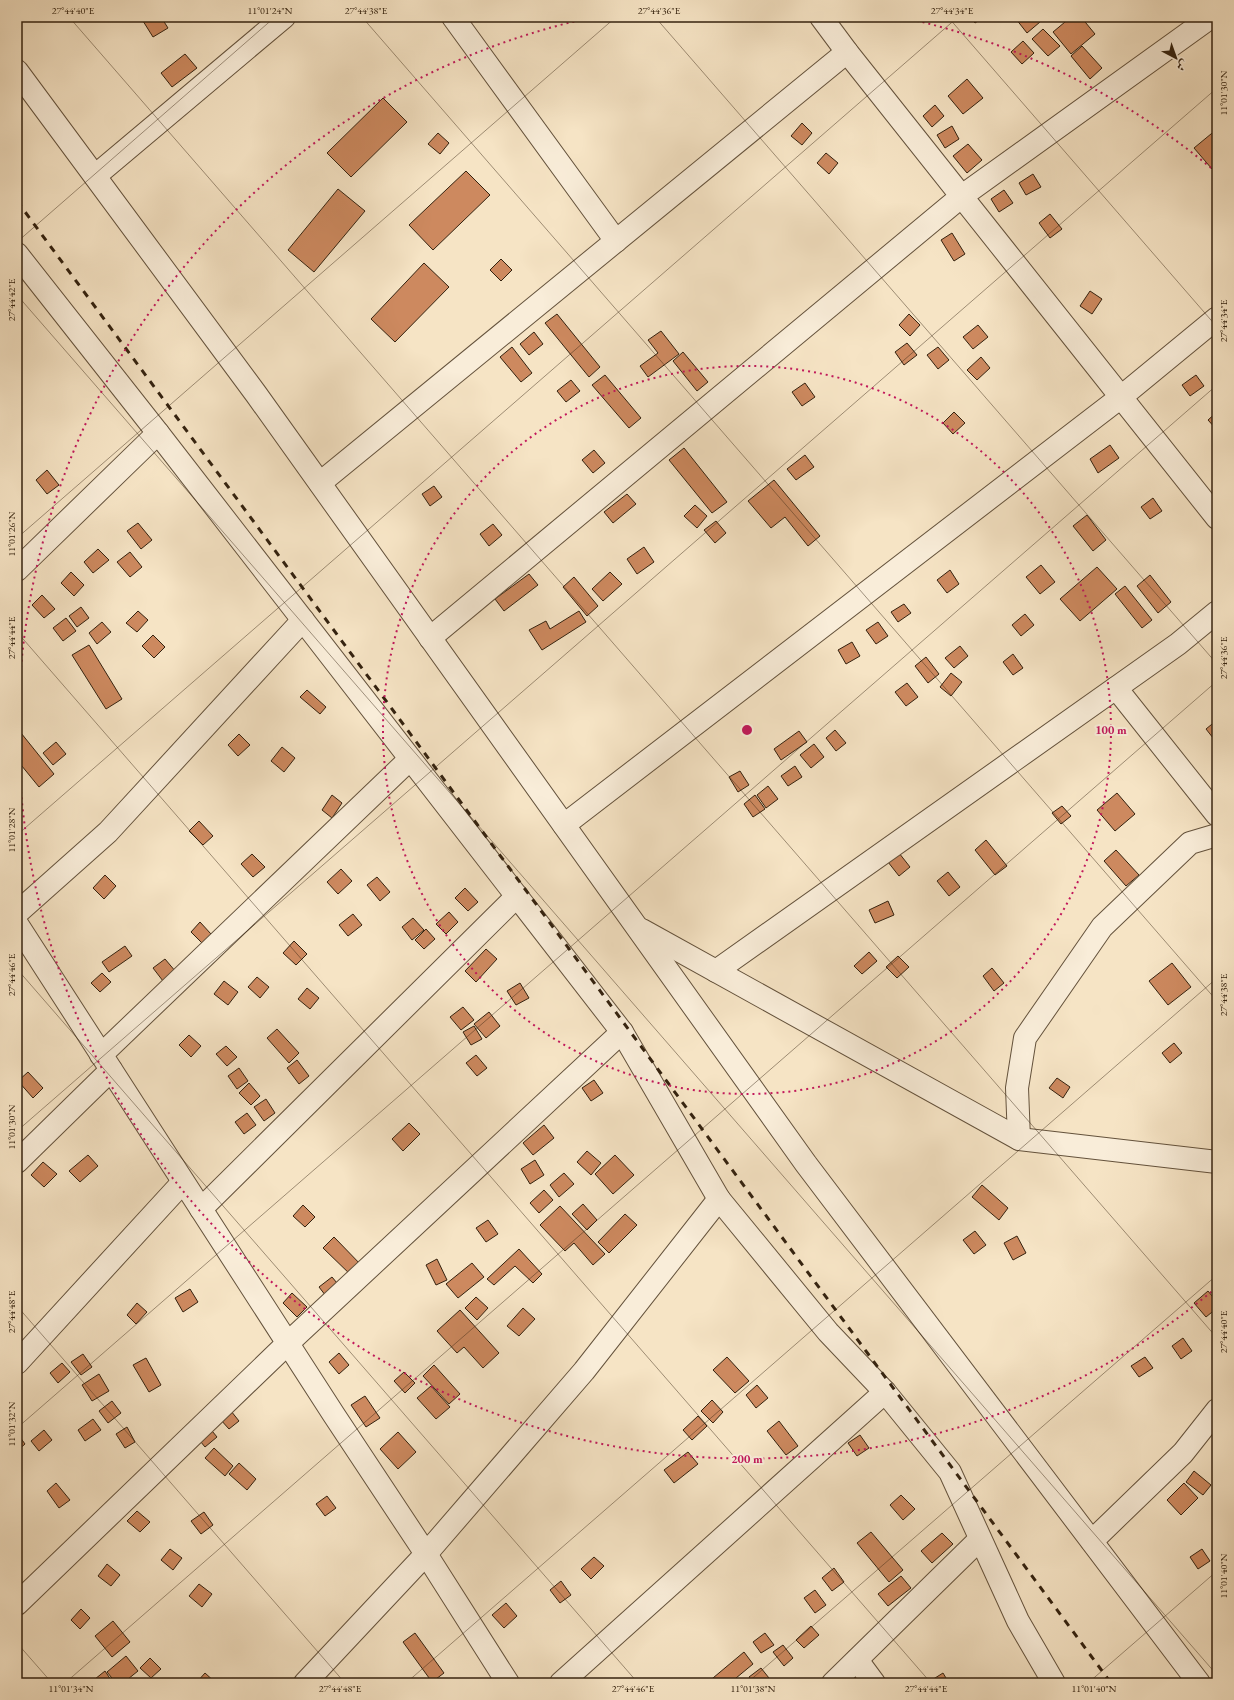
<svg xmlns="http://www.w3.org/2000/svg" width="1234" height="1700" font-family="'EB Garamond',Amiri,serif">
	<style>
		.building { fill: #cd895f; stroke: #34220f }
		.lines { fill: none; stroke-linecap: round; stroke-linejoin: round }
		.street-casing { stroke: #64523c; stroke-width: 24 }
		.street { stroke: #f9edd9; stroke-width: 22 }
		.rail { stroke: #34220f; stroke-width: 3; stroke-dasharray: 7 7; stroke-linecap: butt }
		.ticks { fill: none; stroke: #34220f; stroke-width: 1; stroke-opacity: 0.45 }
		.ring { fill: none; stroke: #c2185b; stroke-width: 2; stroke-dasharray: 2 4 }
		.centre { fill: #c2185b; stroke: #f9edd9; stroke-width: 2 }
		.ring-label { font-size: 12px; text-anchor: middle; font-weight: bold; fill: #c2185b; stroke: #f9edd9; stroke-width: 4; stroke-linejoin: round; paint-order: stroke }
		.neatline { fill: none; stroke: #34220f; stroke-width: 1.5 }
		.ticks-label { font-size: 10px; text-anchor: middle; fill: #34220f }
	</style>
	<rect width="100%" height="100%" fill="#f6e4c5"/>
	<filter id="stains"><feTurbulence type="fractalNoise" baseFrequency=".005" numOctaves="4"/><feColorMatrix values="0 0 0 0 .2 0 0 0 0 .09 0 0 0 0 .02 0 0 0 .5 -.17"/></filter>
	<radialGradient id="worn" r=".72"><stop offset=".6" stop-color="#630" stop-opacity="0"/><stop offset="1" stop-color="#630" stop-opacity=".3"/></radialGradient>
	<g class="building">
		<polygon points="149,17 161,17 168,28 153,37 143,21"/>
		<polygon points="970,17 984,17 975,23"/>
		<polygon points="1018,17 1036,17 1040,22 1027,33 1016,19"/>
		<polygon points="1071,17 1081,17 1095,34 1071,54 1053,32"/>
		<polygon points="1043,29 1060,46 1048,56 1032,39"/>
		<polygon points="1023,41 1034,53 1022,64 1011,52"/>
		<polygon points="1082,46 1102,68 1090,79 1071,56"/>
		<polygon points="185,54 197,68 172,87 161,73"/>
		<polygon points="967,79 983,98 963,114 948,96"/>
		<polygon points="383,98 407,122 351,177 327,153"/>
		<polygon points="935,105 944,116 932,127 923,116"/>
		<polygon points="802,123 812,133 802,145 791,136"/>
		<polygon points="952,126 959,139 945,148 937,135"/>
		<polygon points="1217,129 1217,165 1212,169 1194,148"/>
		<polygon points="438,133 449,143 440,154 428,144"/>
		<polygon points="968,144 982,160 967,173 953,156"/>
		<polygon points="826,153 838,163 829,174 817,163"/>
		<polygon points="466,171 490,195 433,250 409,225"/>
		<polygon points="1033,174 1041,187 1026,195 1019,183"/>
		<polygon points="338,189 365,211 314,272 288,250"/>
		<polygon points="1004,190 1013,203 999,212 991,199"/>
		<polygon points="1050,214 1062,229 1050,238 1039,223"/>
		<polygon points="952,233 965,254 954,261 941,240"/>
		<polygon points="501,259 512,270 501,281 490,270"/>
		<polygon points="424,263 449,287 395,342 371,319"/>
		<polygon points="1090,291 1102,299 1092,314 1080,306"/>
		<polygon points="557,314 600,367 589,377 545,323"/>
		<polygon points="909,314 920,325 910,336 899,325"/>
		<polygon points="978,325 988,337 973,349 963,337"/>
		<polygon points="661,331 679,354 648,377 640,366 658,353 648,340"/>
		<polygon points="534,332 543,344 529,355 520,344"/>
		<polygon points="907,343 917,355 904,365 895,352"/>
		<polygon points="512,347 532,373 521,382 500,357"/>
		<polygon points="938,347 949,360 938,369 927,355"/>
		<polygon points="683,352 708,382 697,391 673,361"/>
		<polygon points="981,357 990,368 977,380 967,370"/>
		<polygon points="605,375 641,418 629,428 592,385"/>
		<polygon points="1196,375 1204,386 1190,396 1182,385"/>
		<polygon points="571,380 580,391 566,402 557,391"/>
		<polygon points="805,383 815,397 802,406 792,392"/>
		<polygon points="954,412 965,423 953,434 943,423"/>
		<polygon points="1217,412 1217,430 1208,420"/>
		<polygon points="1110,445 1119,458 1098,473 1090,459"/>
		<polygon points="684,448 727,502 712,513 669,460"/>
		<polygon points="594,450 605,463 593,473 582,460"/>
		<polygon points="805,455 814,467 796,480 787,469"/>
		<polygon points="47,470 59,485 47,494 36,480"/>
		<polygon points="774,480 820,536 808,546 785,517 771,528 748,501"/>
		<polygon points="434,486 442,497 430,506 422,494"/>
		<polygon points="627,494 636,504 613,523 604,512"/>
		<polygon points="1153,498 1162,511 1150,519 1141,507"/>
		<polygon points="695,505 707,516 697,528 684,516"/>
		<polygon points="1087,515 1106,540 1093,551 1073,526"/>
		<polygon points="716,521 726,533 715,543 704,530"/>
		<polygon points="138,523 152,540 141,549 127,531"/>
		<polygon points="493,524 502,535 489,546 480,534"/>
		<polygon points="644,547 654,562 637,574 627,559"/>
		<polygon points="98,549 109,560 93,573 84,562"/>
		<polygon points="130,552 142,567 130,577 117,562"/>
		<polygon points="1041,565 1055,582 1040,594 1026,577"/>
		<polygon points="1097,567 1117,589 1080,621 1060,599"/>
		<polygon points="950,570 959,584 947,593 937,580"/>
		<polygon points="71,572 84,585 74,596 61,583"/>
		<polygon points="610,572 622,584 603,601 592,589"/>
		<polygon points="529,574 538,585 504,611 495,599"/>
		<polygon points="1150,575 1171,602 1158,613 1137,586"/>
		<polygon points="574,577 598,606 587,616 563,587"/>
		<polygon points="1125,586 1152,620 1142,628 1115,594"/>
		<polygon points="42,595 55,609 44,618 32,605"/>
		<polygon points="904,604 911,613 898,622 891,612"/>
		<polygon points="81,607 89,618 77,627 69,616"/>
		<polygon points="138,611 148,620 137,632 126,623"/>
		<polygon points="579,611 586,622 542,650 529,630 546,621 550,629"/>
		<polygon points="1025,614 1034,625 1021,636 1012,625"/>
		<polygon points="66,618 76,631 63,641 53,628"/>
		<polygon points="102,622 111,632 97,644 89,633"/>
		<polygon points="878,622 888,636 876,644 866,630"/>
		<polygon points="153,635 165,647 154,658 142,646"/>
		<polygon points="852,642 860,656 846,664 838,650"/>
		<polygon points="89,645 122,699 106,709 72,655"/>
		<polygon points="960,646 968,656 954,668 945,658"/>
		<polygon points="1013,654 1023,668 1013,675 1003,662"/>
		<polygon points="926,657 939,674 928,683 915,666"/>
		<polygon points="951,673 962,682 951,696 940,687"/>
		<polygon points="907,683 918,697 906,706 895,692"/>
		<polygon points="307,690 326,707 320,714 300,697"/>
		<polygon points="1217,720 1217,743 1206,729"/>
		<polygon points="17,728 54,774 39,787 17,760"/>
		<polygon points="835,730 846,743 836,751 826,738"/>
		<polygon points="799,731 807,742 781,760 774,749"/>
		<polygon points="239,734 250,745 238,756 228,745"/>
		<polygon points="56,742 66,754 53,765 43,753"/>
		<polygon points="814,744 824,757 811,768 800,755"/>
		<polygon points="282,747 295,758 284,772 271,761"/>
		<polygon points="795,766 802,777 788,786 781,776"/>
		<polygon points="740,771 749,785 738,792 729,777"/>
		<polygon points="768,786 778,799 766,808 757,795"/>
		<polygon points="1117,793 1135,814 1115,831 1097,810"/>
		<polygon points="332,795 342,803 332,818 322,810"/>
		<polygon points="755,795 765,809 753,817 744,804"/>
		<polygon points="1062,806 1071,816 1061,824 1052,813"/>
		<polygon points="199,821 213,836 203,845 189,831"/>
		<polygon points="986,840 1007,866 995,875 975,850"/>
		<polygon points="1116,850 1139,875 1126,886 1104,861"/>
		<polygon points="899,853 910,867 899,876 888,862"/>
		<polygon points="252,854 265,867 253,877 241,864"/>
		<polygon points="341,869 352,881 338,894 327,882"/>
		<polygon points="948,872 960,887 949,896 937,881"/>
		<polygon points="105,875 116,886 104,899 93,888"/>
		<polygon points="377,877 390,892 380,901 367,885"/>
		<polygon points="465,888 478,902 468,911 455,898"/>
		<polygon points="888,901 894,915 875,923 869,910"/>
		<polygon points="449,912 458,922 446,934 436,924"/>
		<polygon points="353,914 362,925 348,936 339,925"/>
		<polygon points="413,918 424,930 412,940 402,927"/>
		<polygon points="200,922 211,934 202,943 191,932"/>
		<polygon points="426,929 435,939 424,949 415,940"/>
		<polygon points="294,941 307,954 296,965 283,953"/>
		<polygon points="125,946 132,956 109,972 102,962"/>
		<polygon points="486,949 497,959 476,982 465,971"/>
		<polygon points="869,952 877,961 862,974 854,966"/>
		<polygon points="898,956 909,967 897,978 886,967"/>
		<polygon points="165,959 176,972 163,981 153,968"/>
		<polygon points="1172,963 1191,987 1168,1005 1149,981"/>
		<polygon points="992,968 1004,983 994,991 983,976"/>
		<polygon points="102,973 111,982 100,992 91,983"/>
		<polygon points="257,977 269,987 260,998 248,987"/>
		<polygon points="224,981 238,992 228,1005 214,994"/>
		<polygon points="520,983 529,998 516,1005 507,991"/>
		<polygon points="307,988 319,998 310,1009 298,999"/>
		<polygon points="463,1007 474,1020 461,1030 450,1017"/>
		<polygon points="489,1012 500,1026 486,1038 474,1024"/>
		<polygon points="474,1026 482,1039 471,1045 463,1032"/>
		<polygon points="277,1029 299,1053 289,1063 267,1038"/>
		<polygon points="189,1035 201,1046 191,1057 179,1045"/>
		<polygon points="1174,1043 1182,1053 1170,1063 1162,1053"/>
		<polygon points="226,1046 237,1057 227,1066 216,1054"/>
		<polygon points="476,1055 487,1068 477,1076 466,1063"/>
		<polygon points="297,1060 309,1076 299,1084 287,1068"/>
		<polygon points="239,1068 248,1081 237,1089 228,1076"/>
		<polygon points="28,1072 43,1088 33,1098 18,1081"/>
		<polygon points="1057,1078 1070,1087 1063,1098 1049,1088"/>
		<polygon points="594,1080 603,1093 591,1101 582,1088"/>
		<polygon points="249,1083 260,1096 251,1105 239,1093"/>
		<polygon points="266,1099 275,1113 264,1121 254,1107"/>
		<polygon points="247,1113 256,1125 244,1134 235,1122"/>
		<polygon points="409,1123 420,1134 403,1151 392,1139"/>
		<polygon points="544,1125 554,1138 533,1155 523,1143"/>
		<polygon points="587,1151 601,1163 591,1175 577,1162"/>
		<polygon points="88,1155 98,1166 80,1182 69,1171"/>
		<polygon points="615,1155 634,1175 613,1194 595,1174"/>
		<polygon points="535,1160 544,1175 530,1184 521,1169"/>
		<polygon points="43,1162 57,1174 44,1187 31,1175"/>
		<polygon points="564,1173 574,1184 559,1197 550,1185"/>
		<polygon points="982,1185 1008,1208 999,1220 972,1197"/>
		<polygon points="544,1190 553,1200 539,1213 530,1203"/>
		<polygon points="583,1204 597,1220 587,1230 572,1214"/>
		<polygon points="303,1205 315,1217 305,1227 293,1216"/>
		<polygon points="560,1206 605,1254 593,1265 574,1243 565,1251 540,1225"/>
		<polygon points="625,1214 637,1225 609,1253 598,1242"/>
		<polygon points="488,1220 498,1234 486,1242 476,1228"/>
		<polygon points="975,1231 986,1245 974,1254 963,1240"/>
		<polygon points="1017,1236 1026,1253 1013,1260 1004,1243"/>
		<polygon points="334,1237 364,1268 354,1278 323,1248"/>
		<polygon points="519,1249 542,1274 533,1283 515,1266 494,1285 487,1279"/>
		<polygon points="437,1259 447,1280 436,1285 426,1265"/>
		<polygon points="472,1263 484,1277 458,1298 446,1284"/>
		<polygon points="332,1277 342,1289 329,1300 319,1287"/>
		<polygon points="190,1289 198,1302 183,1312 175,1298"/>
		<polygon points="1208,1291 1217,1302 1217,1308 1206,1317 1194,1303"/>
		<polygon points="292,1293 307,1307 297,1317 283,1303"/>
		<polygon points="476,1297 488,1308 477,1320 465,1308"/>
		<polygon points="137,1303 147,1312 136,1324 127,1315"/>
		<polygon points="523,1308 535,1319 519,1336 507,1326"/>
		<polygon points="460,1310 499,1353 483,1368 464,1347 457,1353 437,1331"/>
		<polygon points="1183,1338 1192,1351 1181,1359 1172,1346"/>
		<polygon points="339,1353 349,1365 339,1374 329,1362"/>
		<polygon points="83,1354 92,1367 81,1375 71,1362"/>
		<polygon points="727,1357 749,1381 735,1393 713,1370"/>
		<polygon points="1145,1357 1153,1368 1139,1377 1131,1366"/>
		<polygon points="146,1358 161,1385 149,1392 133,1365"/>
		<polygon points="62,1363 70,1372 58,1383 50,1373"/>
		<polygon points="434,1365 460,1394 449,1404 423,1376"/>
		<polygon points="404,1372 415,1383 405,1393 394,1381"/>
		<polygon points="99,1374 109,1391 92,1401 82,1385"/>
		<polygon points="757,1385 768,1398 756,1408 746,1395"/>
		<polygon points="431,1386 450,1407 436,1419 417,1398"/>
		<polygon points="365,1396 380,1418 366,1427 351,1405"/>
		<polygon points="712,1400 723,1412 713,1423 701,1411"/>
		<polygon points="112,1401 121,1413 108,1423 99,1411"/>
		<polygon points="231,1411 239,1421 229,1429 220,1419"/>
		<polygon points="698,1416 707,1426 692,1440 683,1430"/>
		<polygon points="93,1419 101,1430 85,1441 78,1430"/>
		<polygon points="779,1421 798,1446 786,1455 767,1431"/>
		<polygon points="208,1426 217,1437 205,1447 196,1436"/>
		<polygon points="127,1427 135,1442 125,1448 116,1434"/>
		<polygon points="44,1430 52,1440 39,1451 31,1441"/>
		<polygon points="398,1432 416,1452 398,1469 380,1449"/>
		<polygon points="17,1433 25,1444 17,1451"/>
		<polygon points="860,1435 869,1448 857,1456 848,1443"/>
		<polygon points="214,1448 233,1466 225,1476 205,1458"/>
		<polygon points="688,1452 698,1464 674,1483 664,1470"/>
		<polygon points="239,1463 256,1479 247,1490 229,1474"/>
		<polygon points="1194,1471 1211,1485 1203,1495 1186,1482"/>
		<polygon points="56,1483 70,1500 59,1508 47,1491"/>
		<polygon points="1184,1483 1198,1498 1181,1515 1167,1500"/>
		<polygon points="901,1495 915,1509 903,1520 890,1505"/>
		<polygon points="327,1496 336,1508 325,1516 316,1504"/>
		<polygon points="137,1511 150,1522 140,1532 127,1521"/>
		<polygon points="204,1512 213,1525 201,1534 191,1521"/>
		<polygon points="871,1532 903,1570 889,1582 857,1543"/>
		<polygon points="942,1533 953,1544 932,1563 921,1551"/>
		<polygon points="170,1549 182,1558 173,1570 161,1560"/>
		<polygon points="1202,1549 1210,1561 1198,1569 1190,1557"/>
		<polygon points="594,1557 604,1566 591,1579 581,1569"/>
		<polygon points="107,1564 120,1575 111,1586 98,1576"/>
		<polygon points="834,1568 844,1582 832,1591 822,1578"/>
		<polygon points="901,1576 911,1588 888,1606 878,1594"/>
		<polygon points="561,1581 571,1595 560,1603 550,1590"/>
		<polygon points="199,1584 212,1594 202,1607 189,1596"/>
		<polygon points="815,1590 826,1605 815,1613 804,1598"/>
		<polygon points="506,1603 517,1616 504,1628 492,1615"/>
		<polygon points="81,1609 90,1618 80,1629 71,1620"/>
		<polygon points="113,1621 130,1642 112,1657 95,1636"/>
		<polygon points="811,1626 819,1635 804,1648 796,1640"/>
		<polygon points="415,1633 444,1673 432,1682 403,1642"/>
		<polygon points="765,1633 774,1645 761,1653 753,1642"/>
		<polygon points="783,1645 793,1658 784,1666 773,1652"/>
		<polygon points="744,1652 753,1664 730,1683 707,1683"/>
		<polygon points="126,1656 138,1671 123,1683 116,1683 107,1672"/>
		<polygon points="150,1658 161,1669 151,1678 140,1668"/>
		<polygon points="761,1668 773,1683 753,1683 749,1677"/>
		<polygon points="105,1671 113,1683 90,1683"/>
		<polygon points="205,1673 216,1683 196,1683"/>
		<polygon points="943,1673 949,1683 927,1683"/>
	</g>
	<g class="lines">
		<g class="street-casing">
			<g id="street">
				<polyline points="453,17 616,241"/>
				<polyline points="821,17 847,52 1217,518"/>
				<polyline points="17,71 256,394 806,1164 1199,1683"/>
				<polyline points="95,176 284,17"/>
				<polyline points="17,254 158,433 622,1032 719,1199 828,1332 885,1392 950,1472 1018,1621 1054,1683"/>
				<polyline points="320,483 847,52"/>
				<polyline points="17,570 158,433"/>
				<polyline points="430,638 962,196 1211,17"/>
				<polyline points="1116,688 1217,815"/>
				<polyline points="564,825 1121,397 1217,318"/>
				<polyline points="17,913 108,832 303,620"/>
				<polyline points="17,924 334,1415 426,1554 508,1683"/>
				<polyline points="642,930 1019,1139 1217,1162"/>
				<polyline points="716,971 1178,644 1217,612"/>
				<polyline points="101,1055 410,759"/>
				<polyline points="1019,1139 1017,1088 1025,1038 1102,927 1190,843 1217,835"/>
				<polyline points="17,1162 111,1070"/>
				<polyline points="201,1209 517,896"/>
				<polyline points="17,1363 183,1182"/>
				<polyline points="1092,1541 1183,1453 1217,1410"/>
				<polyline points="17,1604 288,1343 622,1032"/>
				<polyline points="857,1660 874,1683"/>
				<polyline points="305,1683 426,1554 584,1371 719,1199"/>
				<polyline points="561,1683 885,1392"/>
				<polyline points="833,1683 980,1539"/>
			</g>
		</g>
		<use href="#street" class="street"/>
		<polyline class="rail" points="17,201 1111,1683"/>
	</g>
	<path class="ticks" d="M69,17L1217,1338M362,17L1217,1001M655,17L1217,664M948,17L1217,327M17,242L275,17M17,295L1217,1675M17,538L616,17M17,632L931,1683M17,835L958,17M17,969L638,1683M17,1131L1217,88M17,1306L345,1683M17,1428L1217,385M17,1643L52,1683M65,1683L1217,681M406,1683L1217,978M747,1683L1217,1275M1088,1683L1217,1571"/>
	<g class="ring">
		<circle cx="747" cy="730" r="364"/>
		<path d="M1216 1288A729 729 0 1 1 589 18M905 18A729 729 0 0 1 1216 172"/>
	</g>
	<circle cx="747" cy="730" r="6" class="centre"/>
	<g class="ring-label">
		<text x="1111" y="734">100 m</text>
		<text x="747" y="1463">200 m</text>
	</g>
	<rect width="1234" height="1700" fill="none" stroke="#f6e4c5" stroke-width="44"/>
	<g transform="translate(1176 58) rotate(139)" stroke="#f9edd9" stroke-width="3" paint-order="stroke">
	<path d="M0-3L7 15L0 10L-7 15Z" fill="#34220f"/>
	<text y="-6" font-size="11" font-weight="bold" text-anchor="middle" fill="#34220f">ش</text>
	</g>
	<rect x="22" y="22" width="1190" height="1656" class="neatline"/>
	<g class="ticks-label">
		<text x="73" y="14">27°44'40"E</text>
		<text x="270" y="14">11°01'24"N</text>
		<text x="366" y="14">27°44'38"E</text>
		<text x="659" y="14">27°44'36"E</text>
		<text x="952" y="14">27°44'34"E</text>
		<text transform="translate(1223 93) rotate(-90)" y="4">11°01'30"N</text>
		<text transform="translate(11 300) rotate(-90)" y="4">27°44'42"E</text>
		<text transform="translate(1223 321) rotate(-90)" y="4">27°44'34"E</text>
		<text transform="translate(11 534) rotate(-90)" y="4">11°01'26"N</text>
		<text transform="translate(11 638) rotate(-90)" y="4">27°44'44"E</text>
		<text transform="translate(1223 658) rotate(-90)" y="4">27°44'36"E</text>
		<text transform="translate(11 830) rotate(-90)" y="4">11°01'28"N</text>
		<text transform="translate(11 975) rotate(-90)" y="4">27°44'46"E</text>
		<text transform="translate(1223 995) rotate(-90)" y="4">27°44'38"E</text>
		<text transform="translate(11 1127) rotate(-90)" y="4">11°01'30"N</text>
		<text transform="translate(11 1312) rotate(-90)" y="4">27°44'48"E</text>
		<text transform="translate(1223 1332) rotate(-90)" y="4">27°44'40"E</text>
		<text transform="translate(11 1424) rotate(-90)" y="4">11°01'32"N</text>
		<text transform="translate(1223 1576) rotate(-90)" y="4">11°01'40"N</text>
		<text x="71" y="1692">11°01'34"N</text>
		<text x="340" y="1692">27°44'48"E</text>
		<text x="633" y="1692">27°44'46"E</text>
		<text x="753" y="1692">11°01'38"N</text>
		<text x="926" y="1692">27°44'44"E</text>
		<text x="1094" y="1692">11°01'40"N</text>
	</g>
	<rect width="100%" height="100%" filter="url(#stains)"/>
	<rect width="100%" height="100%" fill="url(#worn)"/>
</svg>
